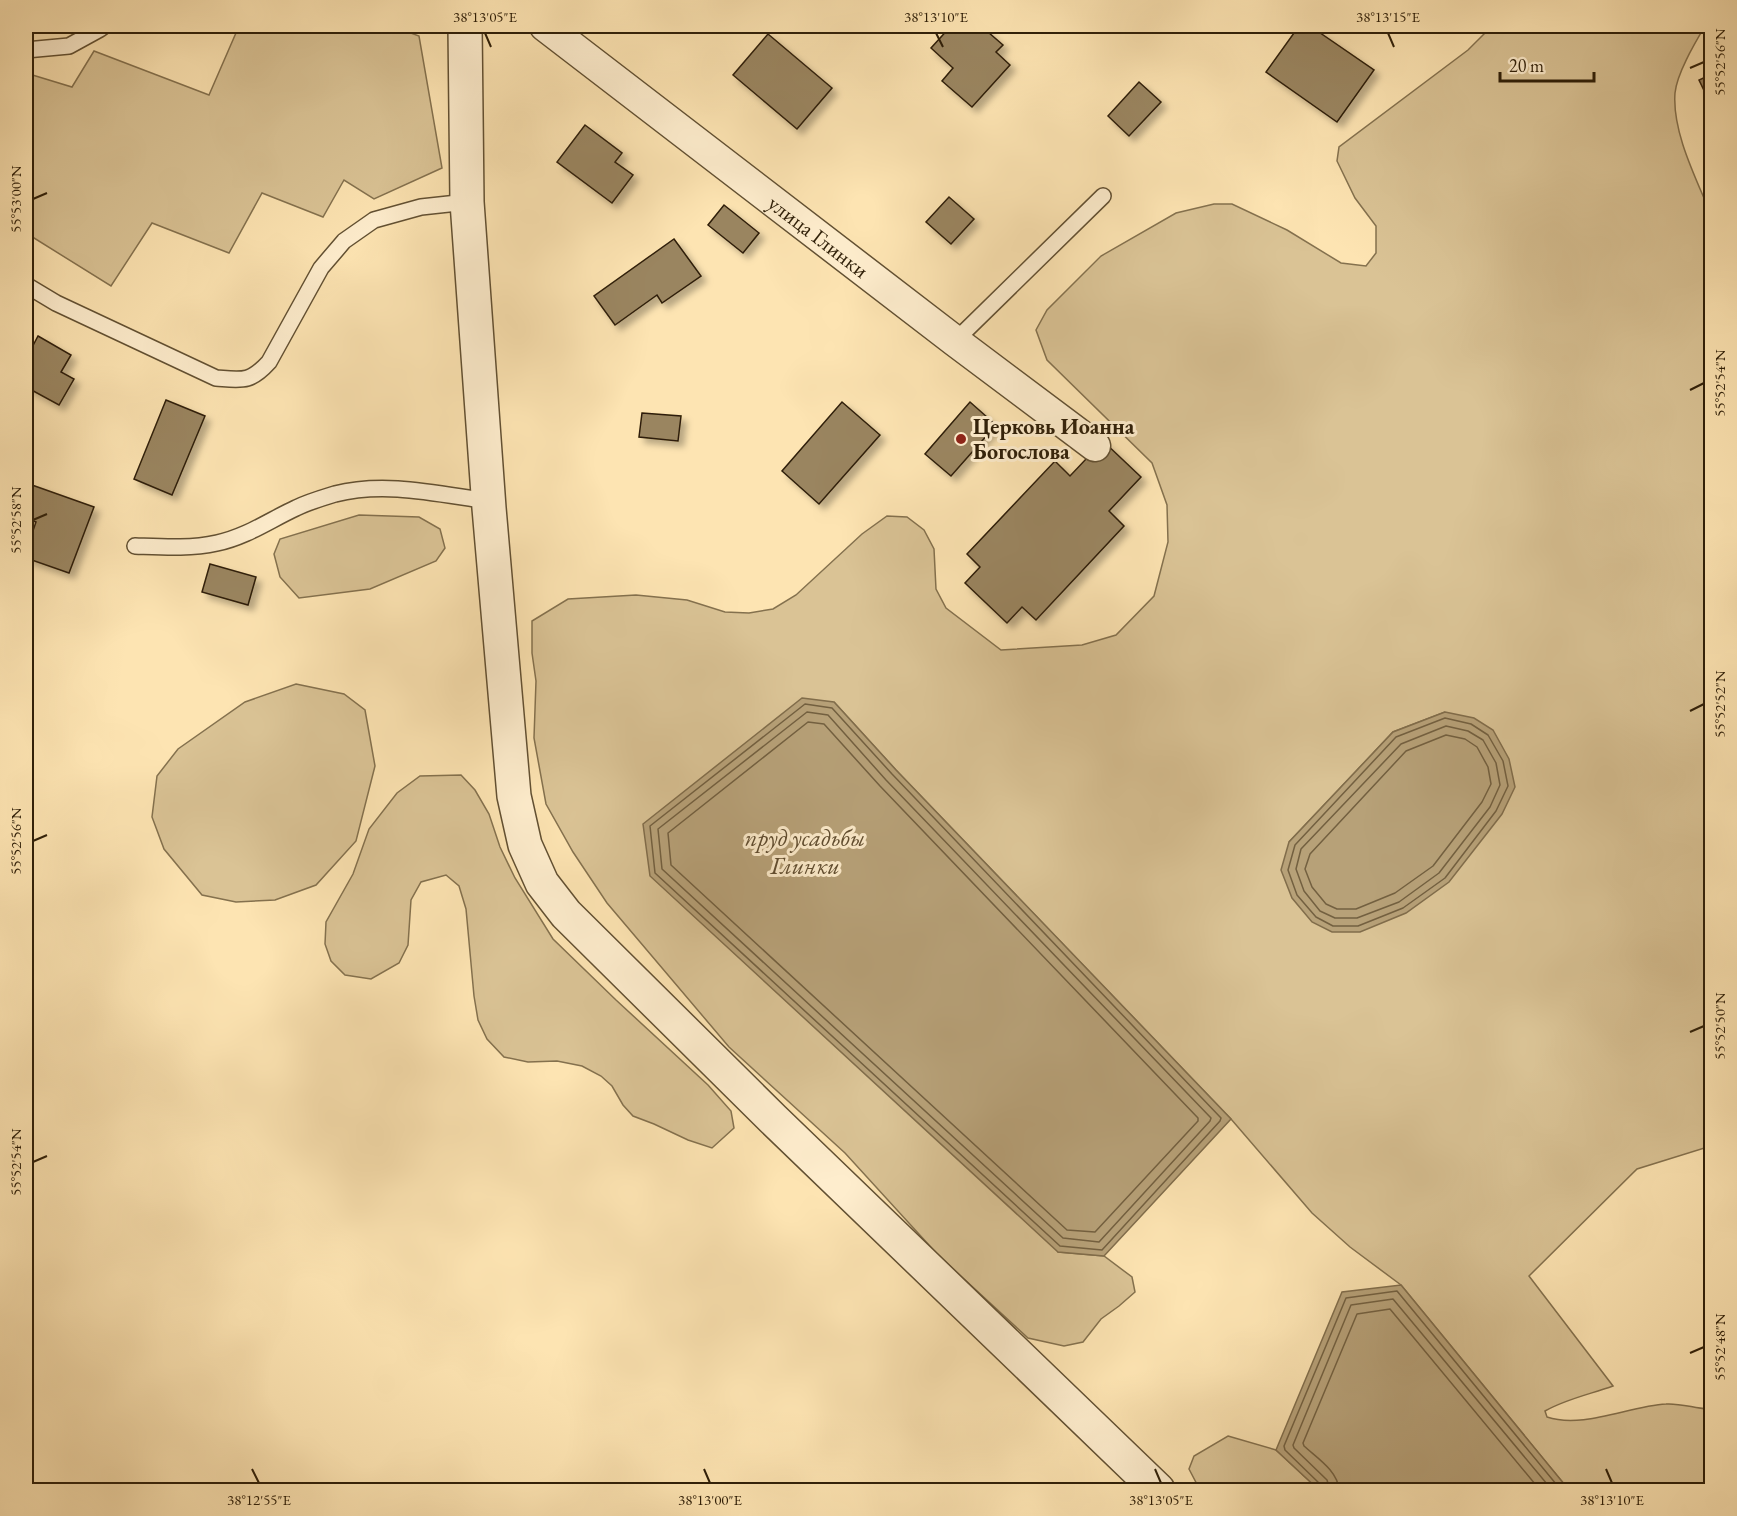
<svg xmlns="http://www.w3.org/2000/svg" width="1737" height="1516" font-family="'EB Garamond',serif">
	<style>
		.green { fill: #dac395; stroke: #84714e; stroke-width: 1.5; fill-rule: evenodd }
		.water { fill: #b7a178; stroke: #816d4b; stroke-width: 1.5 }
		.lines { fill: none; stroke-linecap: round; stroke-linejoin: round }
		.shore { stroke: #736040; stroke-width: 1.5 }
		.building { fill: #9a8560; stroke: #2f1f08; stroke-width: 1.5; filter: url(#shadow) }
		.service-casing { stroke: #625032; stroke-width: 18 }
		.minor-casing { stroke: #625032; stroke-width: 33 }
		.tertiary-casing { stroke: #625032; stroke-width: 36 }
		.service { stroke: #feedcd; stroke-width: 15 }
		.minor { stroke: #feedcd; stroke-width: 30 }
		.tertiary { stroke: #feedcd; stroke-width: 33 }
		.ticks { fill: none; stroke: #2f1f08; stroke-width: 2 }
		.poi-dot { fill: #8f2418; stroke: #feedcd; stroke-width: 2 }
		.labels { text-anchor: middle; stroke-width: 6; stroke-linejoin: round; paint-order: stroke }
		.street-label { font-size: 22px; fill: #2f1f08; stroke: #feedcd }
		.poi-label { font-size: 22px; font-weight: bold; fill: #2f1f08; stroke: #feedcd; text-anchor: start }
		.water-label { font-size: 24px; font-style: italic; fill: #5f4c2f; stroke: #feedcd }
		.neatline { fill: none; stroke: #2f1f08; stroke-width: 2 }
		.ticks-label { font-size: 15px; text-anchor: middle; fill: #2f1f08 }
	</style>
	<defs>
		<filter id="shadow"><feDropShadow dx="5.5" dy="5.5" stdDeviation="3" flood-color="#0004"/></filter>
	</defs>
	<rect width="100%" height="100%" fill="#fde4b2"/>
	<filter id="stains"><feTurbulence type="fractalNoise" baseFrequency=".00333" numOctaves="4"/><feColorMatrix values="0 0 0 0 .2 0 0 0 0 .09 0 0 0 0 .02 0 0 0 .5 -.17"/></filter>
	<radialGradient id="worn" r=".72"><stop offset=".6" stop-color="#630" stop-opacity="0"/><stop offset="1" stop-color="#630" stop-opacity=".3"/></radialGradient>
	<g class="green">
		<polygon points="239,26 245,26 260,33 265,26 392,26 419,36 442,168 374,199 344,180 323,217 262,193 229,253 152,223 111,286 26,233 26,73 72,87 94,51 209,95"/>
		<path d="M1492,26H1705C1695,43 1677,73 1675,93C1672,133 1697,180 1712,217L1711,1146L1637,1169L1529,1276L1613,1386C1591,1394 1566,1399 1545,1411L1547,1417C1583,1429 1629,1406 1666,1404C1679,1403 1694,1408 1707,1409L1711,1412V1490H1569L1401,1285L1350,1247L1312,1213L1231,1119L896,770L834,702L1058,1252L1104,1256L1132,1277L1135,1292L1119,1306L1101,1319L1083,1342L1064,1346L1028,1338L939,1256L845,1153L729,1047L607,903L573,852L546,804L534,738L536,681L532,653V621L568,599L636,595L687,600L725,612L749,613L773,609L796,595L862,534L887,516L907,517L924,530L934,549L936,589L946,608L1001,650L1082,645L1116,635L1154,596L1168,542L1167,505L1152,463L1047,360L1036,330L1047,310L1101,256L1176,213L1214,204H1232L1287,230L1341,263L1366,266L1376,253V226L1355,198L1337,161L1339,147L1468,50ZM1445,712L1289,842L1393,732Z"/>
		<polygon points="359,515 419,517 440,529 445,548 436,561 370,589 299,598 280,577 274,554 280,539"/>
		<polygon points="296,684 344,694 365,710 375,766 356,841 316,885 275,900 236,902 202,895 164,849 152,817 157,776 178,749 245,702"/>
		<polygon points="461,775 475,790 489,814 500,847 515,878 553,939 616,1000 708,1085 731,1111 734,1128 712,1148 688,1140 654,1124 633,1116 623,1105 612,1086 601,1076 582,1066 557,1061 528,1062 504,1057 487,1039 478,1020 474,996 466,909 459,886 446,875 421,882 411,900 408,945 399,963 371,979 345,975 331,961 325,944 326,922 353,874 369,829 397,793 420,776"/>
		<polygon points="1228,1436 1276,1450 1319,1490 1200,1490 1189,1469 1194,1456"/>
	</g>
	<g class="water">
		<polygon points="802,698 834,702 896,770 1231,1119 1104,1256 1058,1252 650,876 643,824"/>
		<polygon points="1445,712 1474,718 1493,730 1509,759 1515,787 1502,814 1449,882 1406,913 1360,932 1332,932 1312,922 1292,898 1281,870 1289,842 1393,732"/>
		<polygon points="1401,1285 1569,1490 1319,1490 1276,1450 1342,1292"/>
	</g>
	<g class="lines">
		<g class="shore">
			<polygon points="805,704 832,708 892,774 1221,1118 1220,1121 1102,1250 1060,1246 655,873 650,826"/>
			<polygon points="807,712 828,715 886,780 1211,1118 1210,1121 1099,1242 1063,1238 662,869 658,829"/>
			<polygon points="1445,718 1471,724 1488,735 1503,761 1508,786 1496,811 1445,878 1403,908 1358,926 1333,926 1316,917 1297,895 1288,870 1295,845 1396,737"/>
			<polygon points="808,722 824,724 880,786 1198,1118 1198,1121 1095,1232 1067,1230 671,865 668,833"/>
			<polygon points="1446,726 1468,731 1483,740 1496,763 1500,785 1490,807 1439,873 1399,902 1357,918 1335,918 1320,911 1304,891 1296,869 1301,849 1401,744"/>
			<polygon points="1446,735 1465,739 1477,747 1488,767 1491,784 1482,802 1433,866 1395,893 1356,909 1337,909 1326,904 1312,887 1305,869 1310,854 1406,751"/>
			<polyline points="1322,1490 1320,1484 1285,1450 1284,1446 1346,1298 1397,1291 1561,1490"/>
			<polyline points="1330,1490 1327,1480 1294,1448 1293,1445 1351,1305 1393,1299 1552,1490"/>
			<path d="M1339,1490C1338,1471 1317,1458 1304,1446L1303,1443L1357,1314L1390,1309L1540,1490"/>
		</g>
	</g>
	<g class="building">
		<polygon points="951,26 981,26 1003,45 996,52 1010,65 972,107 942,81 953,68 931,48"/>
		<polygon points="1299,26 1310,26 1374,70 1337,122 1266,72"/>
		<polygon points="768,34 832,88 797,129 733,75"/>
		<polygon points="1712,74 1712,107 1699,80"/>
		<polygon points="1139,82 1161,102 1129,136 1108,116"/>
		<polygon points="585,125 622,153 615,162 633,175 612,203 557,162"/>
		<polygon points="949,197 974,219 951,244 926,222"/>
		<polygon points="724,205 759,233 743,253 708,225"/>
		<polygon points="674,239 701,276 662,303 657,295 615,325 594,296"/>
		<polygon points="38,336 71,355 61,372 74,379 59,405 26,387 26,359"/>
		<polygon points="166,400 205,416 172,495 134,479"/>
		<polygon points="842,402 880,435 819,504 782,471"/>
		<polygon points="970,402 996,425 951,476 925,454"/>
		<polygon points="642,413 681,416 678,441 639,437"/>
		<polygon points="1103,441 1141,477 1109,511 1124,526 1036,620 1022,607 1007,623 965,583 980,567 967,554 1055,461 1070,476"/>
		<polygon points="32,485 94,507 69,573 26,558 26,551 36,522 26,518 26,502"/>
		<polygon points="210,564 256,577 248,605 202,592"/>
	</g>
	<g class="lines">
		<g class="service-casing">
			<g id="service">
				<polyline points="26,50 69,46 100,29 104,26"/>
				<path d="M26,285L56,303L216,378C242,380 250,383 269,362L321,268L344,241L374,220L421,207L467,202"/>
				<polyline points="955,341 1103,196"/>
				<path d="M135,546C162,547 190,549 217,543C246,537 270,520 296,508C308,502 322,498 335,494C385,481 438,494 488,501"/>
			</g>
		</g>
		<g class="minor-casing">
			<g id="minor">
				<path id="s1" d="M545,26L955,341L1095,446"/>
			</g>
		</g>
		<g class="tertiary-casing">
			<polyline id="tertiary" points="465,26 467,202 489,508 514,796 525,845 542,883 566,914 773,1119 1158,1490"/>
		</g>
		<use href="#service" class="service"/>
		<use href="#minor" class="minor"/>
		<use href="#tertiary" class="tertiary"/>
	</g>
	<path class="ticks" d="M485,33L491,47M936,33L943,47M1388,33L1394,47M1690,68L1704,62M33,199L47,193M1690,390L1704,383M33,520L47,514M1690,711L1704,704M33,841L47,835M1690,1032L1704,1026M33,1162L47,1156M1690,1353L1704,1347M252,1469L259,1483M704,1469L710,1483M1155,1469L1161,1483M1606,1469L1612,1483"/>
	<circle class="poi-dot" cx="961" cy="439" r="6"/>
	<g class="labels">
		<g class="street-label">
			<text dy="8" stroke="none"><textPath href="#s1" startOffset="345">улица Глинки</textPath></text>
		</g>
		<g class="poi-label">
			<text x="973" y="434">Церковь Иоанна<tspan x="973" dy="25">Богослова</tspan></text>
		</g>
		<g class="water-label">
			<text x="805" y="846">пруд усадьбы<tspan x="805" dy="28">Глинки</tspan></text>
		</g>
	</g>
	<rect width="1737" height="1516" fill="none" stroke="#fde4b2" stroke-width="66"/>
	<path d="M1500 72v9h94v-9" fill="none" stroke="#2f1f08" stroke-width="3"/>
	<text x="1509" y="72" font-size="18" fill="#2f1f08" stroke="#feedcd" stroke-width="4.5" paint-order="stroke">20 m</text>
	<rect x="33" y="33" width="1671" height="1450" class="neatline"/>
	<g class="ticks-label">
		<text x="485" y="22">38°13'05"E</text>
		<text x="936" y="22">38°13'10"E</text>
		<text x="1388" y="22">38°13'15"E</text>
		<text transform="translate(1720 62) rotate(-90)" y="5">55°52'56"N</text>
		<text transform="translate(16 199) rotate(-90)" y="5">55°53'00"N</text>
		<text transform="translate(1720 383) rotate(-90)" y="5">55°52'54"N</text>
		<text transform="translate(16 520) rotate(-90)" y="5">55°52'58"N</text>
		<text transform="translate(1720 704) rotate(-90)" y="5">55°52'52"N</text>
		<text transform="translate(16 841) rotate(-90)" y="5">55°52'56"N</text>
		<text transform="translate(1720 1026) rotate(-90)" y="5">55°52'50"N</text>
		<text transform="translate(16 1162) rotate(-90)" y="5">55°52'54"N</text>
		<text transform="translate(1720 1347) rotate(-90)" y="5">55°52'48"N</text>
		<text x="259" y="1505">38°12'55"E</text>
		<text x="710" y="1505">38°13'00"E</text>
		<text x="1161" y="1505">38°13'05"E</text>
		<text x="1612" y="1505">38°13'10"E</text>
	</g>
	<rect width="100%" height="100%" filter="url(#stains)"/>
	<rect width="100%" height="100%" fill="url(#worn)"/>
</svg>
